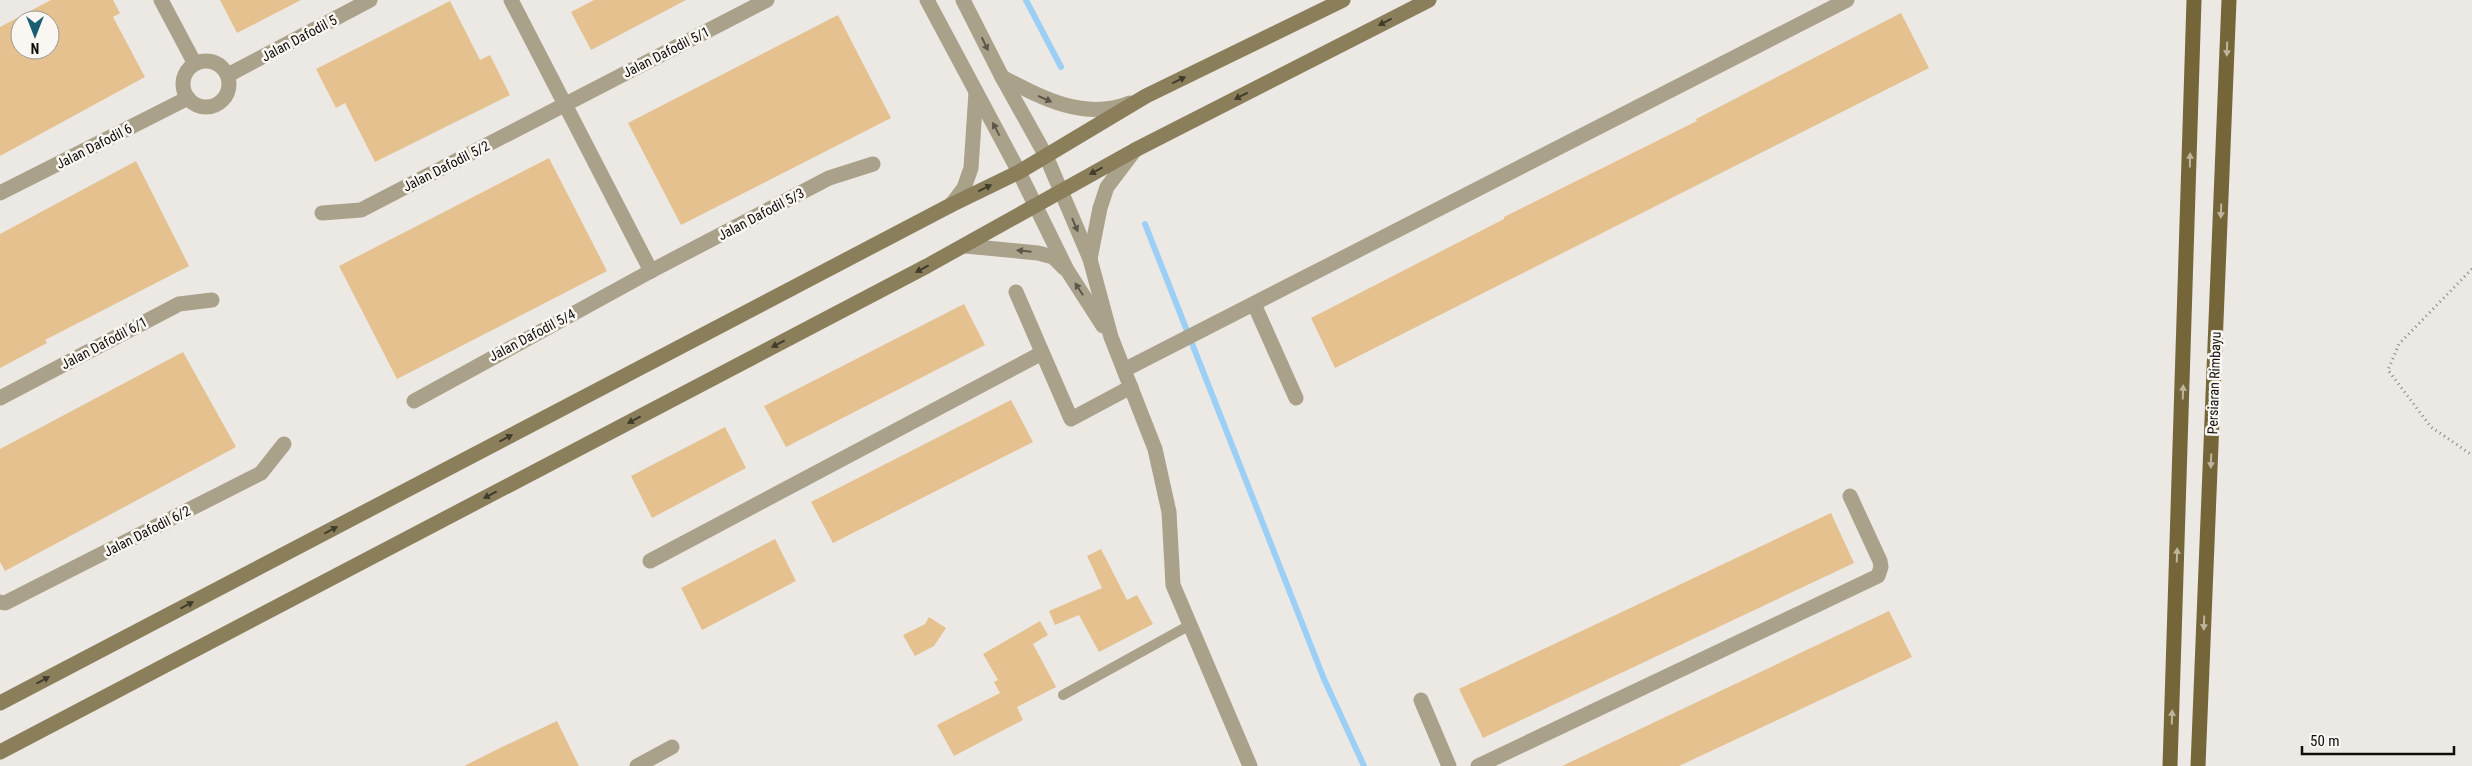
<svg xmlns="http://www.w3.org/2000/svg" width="2472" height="766" font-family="'Roboto Condensed',sans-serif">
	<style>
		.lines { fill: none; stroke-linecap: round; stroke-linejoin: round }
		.stream { stroke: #9ccff6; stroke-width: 6 }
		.building { fill: #e5c18f; fill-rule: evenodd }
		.path { stroke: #878582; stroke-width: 3; stroke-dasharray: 1 4; stroke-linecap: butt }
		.lane { stroke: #aaa18a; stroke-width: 10 }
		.street { stroke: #aaa18a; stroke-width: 15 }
		.secondary { stroke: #8b7f5b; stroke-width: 15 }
		.primary { stroke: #756639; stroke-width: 15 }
		.oneway { fill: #413b2c }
		.oneway2 { fill: #5c574b }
		.oneway3 { fill: #beb59e }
		.labels { text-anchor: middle; stroke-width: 5; stroke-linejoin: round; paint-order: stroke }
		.street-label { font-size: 14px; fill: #0f0d0c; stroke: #faf6f1 }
	</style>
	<rect width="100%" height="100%" fill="#ece9e4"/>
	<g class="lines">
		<g class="stream">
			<polyline points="1026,0 1061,67"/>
			<polyline points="1145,224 1324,679 1364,766"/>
		</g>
	</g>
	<g class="building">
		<path d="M51,0H113L120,13L113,17L145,77L0,156V27ZM20,20H50V50H20Z"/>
		<polygon points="220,0 301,0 237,33"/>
		<polygon points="594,0 686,0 591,50 571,12"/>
		<polygon points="450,1 480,60 490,55 510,95 375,162 345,103 336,108 316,69"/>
		<polygon points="1901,13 1929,68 1335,368 1311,318 1504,219 1504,217 1697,121 1696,119"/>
		<polygon points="838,15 891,118 681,225 628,123"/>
		<polygon points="549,158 607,271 397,379 339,266"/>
		<polygon points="136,161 189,266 45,340 47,343 0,368 0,234"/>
		<polygon points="964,304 985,345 786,447 764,406"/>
		<polygon points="183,352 236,447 5,571 0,562 0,449"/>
		<polygon points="1011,400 1033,442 833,543 811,502"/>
		<polygon points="725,427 746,468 652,518 631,476"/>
		<polygon points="1831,513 1854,563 1483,738 1459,689"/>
		<polygon points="775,539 796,581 702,630 681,588"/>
		<polygon points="1101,549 1127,600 1137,595 1153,624 1099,652 1079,615 1055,625 1049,611 1102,588 1087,556"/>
		<polygon points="1889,611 1912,657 1679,766 1562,766"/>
		<polygon points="929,617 946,628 934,646 915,656 903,635 925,624"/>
		<polygon points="1040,621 1048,635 1033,644 1056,687 1017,707 1023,720 954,756 937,725 1000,693 994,682 998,680 983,654"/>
		<polygon points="557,721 579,766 464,766 500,748"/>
	</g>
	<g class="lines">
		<polyline class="path" points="2472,269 2399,344 2388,370 2431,427 2472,455"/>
		<polyline class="lane" points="1063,695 1190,625"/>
		<g class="street">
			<polyline points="161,0 195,64"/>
			<polyline points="511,0 651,271"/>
			<polyline points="927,0 1019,172 1067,270 1103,326"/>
			<polyline points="963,0 1002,77 1046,156 1090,259 1111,337 1155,449 1169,512 1173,585 1250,766"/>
			<circle cx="206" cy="84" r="23"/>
			<polyline points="228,75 370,0"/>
			<path d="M1002,77C1042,98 1084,121 1130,103"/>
			<polyline points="0,193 188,98"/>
			<polyline points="951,205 964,188 971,168 976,92"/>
			<polyline points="322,213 361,210 767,0"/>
			<polyline points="965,246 1038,253 1053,257 1064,268"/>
			<polyline points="1090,259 1100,208 1107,187 1135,150"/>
			<polyline points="1016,292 1071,419 1131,387"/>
			<polyline points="1254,304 1296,398"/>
			<polyline points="1124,370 1847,0"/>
			<polyline points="0,398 179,304 212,300"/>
			<polyline points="414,401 651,271 829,178 873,164"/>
			<polyline points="650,561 1042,353"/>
			<polyline points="0,602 5,603 261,473 284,444"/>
			<polyline points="1421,700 1449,766"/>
			<polyline points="637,766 672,747"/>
			<polyline points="1478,766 1878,576 1881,567 1880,561 1850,496"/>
		</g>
		<g class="secondary">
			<polyline points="0,703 951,205 1019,172 1146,96 1343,0"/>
			<polyline points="0,752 927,266 1135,150 1429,0"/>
		</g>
		<g class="primary">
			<polyline points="2170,766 2194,0"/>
			<polyline points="2198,766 2229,0"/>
		</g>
	</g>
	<defs><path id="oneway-solid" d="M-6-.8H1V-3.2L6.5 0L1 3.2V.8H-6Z" transform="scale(1.25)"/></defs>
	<g class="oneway">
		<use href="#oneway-solid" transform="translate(1385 22) rotate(153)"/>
		<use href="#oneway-solid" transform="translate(1179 80) rotate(-26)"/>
		<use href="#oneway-solid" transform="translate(1241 96) rotate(153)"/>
		<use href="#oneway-solid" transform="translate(1096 171) rotate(152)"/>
		<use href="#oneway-solid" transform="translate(985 188) rotate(-26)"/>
		<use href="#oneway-solid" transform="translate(922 269) rotate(152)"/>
		<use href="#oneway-solid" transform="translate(778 344) rotate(152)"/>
		<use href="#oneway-solid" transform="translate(634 420) rotate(152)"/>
		<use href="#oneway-solid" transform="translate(506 438) rotate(-28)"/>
		<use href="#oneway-solid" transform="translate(490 495) rotate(152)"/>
		<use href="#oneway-solid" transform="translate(331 530) rotate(-28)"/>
		<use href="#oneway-solid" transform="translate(187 605) rotate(-28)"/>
		<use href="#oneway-solid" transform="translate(43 680) rotate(-28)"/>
	</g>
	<g class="oneway2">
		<use href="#oneway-solid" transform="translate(985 44) rotate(64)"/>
		<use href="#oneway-solid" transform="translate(1045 99) rotate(24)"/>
		<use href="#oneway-solid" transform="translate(996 129) rotate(-118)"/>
		<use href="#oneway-solid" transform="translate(1075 225) rotate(67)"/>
		<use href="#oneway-solid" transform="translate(1024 251) rotate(-174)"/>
		<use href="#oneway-solid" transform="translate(1079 289) rotate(-123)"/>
	</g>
	<g class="oneway3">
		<use href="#oneway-solid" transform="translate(2227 49) rotate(92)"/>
		<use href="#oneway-solid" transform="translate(2190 160) rotate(-89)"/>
		<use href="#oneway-solid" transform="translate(2221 211) rotate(92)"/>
		<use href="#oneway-solid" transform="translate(2183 392) rotate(-88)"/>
		<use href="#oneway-solid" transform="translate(2211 461) rotate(92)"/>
		<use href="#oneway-solid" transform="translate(2177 555) rotate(-88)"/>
		<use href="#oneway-solid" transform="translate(2204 623) rotate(92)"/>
		<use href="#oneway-solid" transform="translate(2172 717) rotate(-88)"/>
	</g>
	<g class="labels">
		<g class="street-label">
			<text transform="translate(299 38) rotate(-28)" y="5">Jalan Dafodil 5</text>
			<text transform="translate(666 52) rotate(-27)" y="5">Jalan Dafodil 5/1</text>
			<text transform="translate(94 146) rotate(-27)" y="5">Jalan Dafodil 6</text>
			<text transform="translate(446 166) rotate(-27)" y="5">Jalan Dafodil 5/2</text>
			<text transform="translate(761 214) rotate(-28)" y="5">Jalan Dafodil 5/3</text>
			<text transform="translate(532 335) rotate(-28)" y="5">Jalan Dafodil 5/4</text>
			<text transform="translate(104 343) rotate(-28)" y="5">Jalan Dafodil 6/1</text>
			<text transform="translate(2214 383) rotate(-88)" y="5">Persiaran Rimbayu</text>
			<text transform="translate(147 531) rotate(-27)" y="5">Jalan Dafodil 6/2</text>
		</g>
	</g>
	<g transform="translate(35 35) rotate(180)"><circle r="24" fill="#faf6f1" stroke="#9c9995"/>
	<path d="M0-4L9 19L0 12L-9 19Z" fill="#1a5f71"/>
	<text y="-8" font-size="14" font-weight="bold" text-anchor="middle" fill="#0f0d0c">N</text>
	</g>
	<path d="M2302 746v8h152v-8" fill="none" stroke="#0f0d0c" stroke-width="2.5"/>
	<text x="2310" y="746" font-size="15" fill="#0f0d0c" stroke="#faf6f1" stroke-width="4" paint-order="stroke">50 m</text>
</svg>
